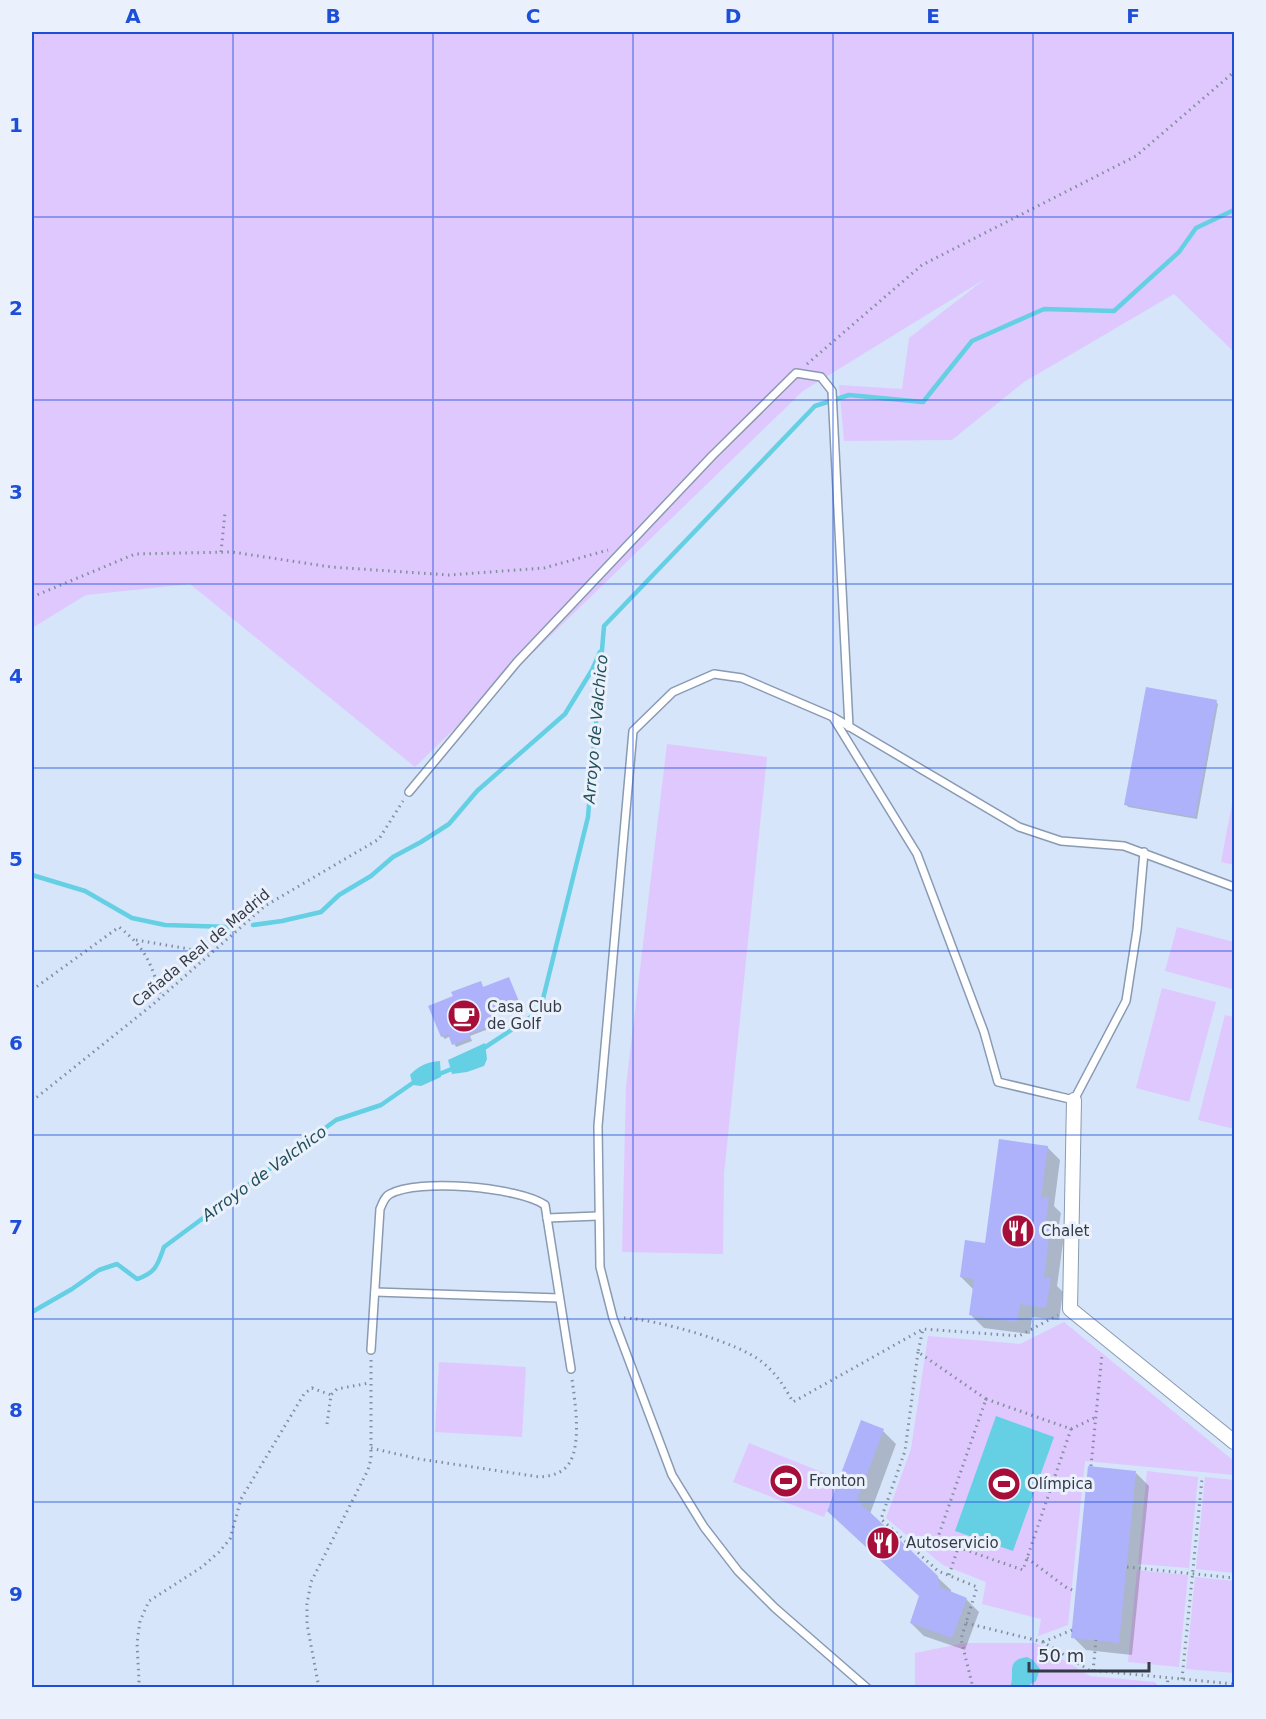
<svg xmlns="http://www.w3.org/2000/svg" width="1266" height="1719" font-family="'DejaVu Sans',sans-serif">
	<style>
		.green { fill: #dfc8fe }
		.water { fill: #65cfe4 }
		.shadow { fill: #0003 }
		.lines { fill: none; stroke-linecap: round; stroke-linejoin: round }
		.stream { stroke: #65cfe4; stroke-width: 4.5 }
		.building { fill: #aeb2fa }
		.lane-casing { stroke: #899ab3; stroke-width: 10 }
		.street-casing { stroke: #899ab3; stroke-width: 16 }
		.path { stroke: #838e9d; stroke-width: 3; stroke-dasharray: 1.5 4.5; stroke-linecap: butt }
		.lane { stroke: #fff; stroke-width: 7 }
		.street { stroke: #fff; stroke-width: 14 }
		.grid { fill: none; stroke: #1d4ed8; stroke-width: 1.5; stroke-opacity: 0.55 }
		.labels { text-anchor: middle; stroke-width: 6; stroke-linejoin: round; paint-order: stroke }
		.street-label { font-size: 15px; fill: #343b46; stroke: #eaf1fc }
		.poi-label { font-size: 15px; fill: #343b46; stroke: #eaf1fc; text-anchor: start }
		.water-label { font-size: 16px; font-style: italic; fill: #204f58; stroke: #eaf1fc }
		.neatline { fill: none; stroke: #1d4ed8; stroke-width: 2 }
		.grid-label { font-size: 20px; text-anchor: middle; font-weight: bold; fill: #1d4ed8 }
	</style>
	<rect width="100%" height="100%" fill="#d6e5fa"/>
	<g class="green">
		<polygon points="32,32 1234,32 1234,352 1174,294 1024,382 952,440 844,441 839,385 902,389 909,338 985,279 803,391 415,767 190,584 86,595 32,628"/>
		<polygon points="667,744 767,757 724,1174 723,1254 622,1252 626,1086"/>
		<polygon points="1234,793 1234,865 1221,862"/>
		<polygon points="1177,927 1234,942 1234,981 1232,989 1165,971"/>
		<polygon points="1162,988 1216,1002 1189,1102 1136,1088"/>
		<polygon points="1225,1015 1234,1017 1234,1129 1198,1120"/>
		<polygon points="1064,1322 1234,1461 1234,1475 1085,1461 1068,1625 1038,1636 1041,1619 982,1604 986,1582 943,1565 886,1518 911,1449 928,1336 1020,1344"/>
		<polygon points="439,1362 526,1367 522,1437 435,1432"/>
		<polygon points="749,1443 839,1479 824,1517 733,1482"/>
		<polygon points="1147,1471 1198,1477 1189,1568 1138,1564"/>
		<polygon points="1205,1477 1234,1480 1234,1573 1196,1569"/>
		<polygon points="1137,1570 1188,1575 1179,1667 1128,1662"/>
		<polygon points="1195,1577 1234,1581 1234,1673 1186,1669"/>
		<polygon points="965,1643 1036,1643 1090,1676 1155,1682 1159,1687 915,1687 915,1653"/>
	</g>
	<g class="water">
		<polygon points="485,1043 487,1059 484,1066 467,1072 452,1074 448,1060"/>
		<path d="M440,1061L441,1077L421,1086L413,1085L410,1075C418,1066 427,1062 440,1061Z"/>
		<polygon points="996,1416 1054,1437 1013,1551 955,1531"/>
		<path d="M1027,1657L1033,1660L1040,1669L1036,1681L1026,1687H1010C1016,1674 1004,1660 1027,1657Z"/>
	</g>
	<g class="shadow">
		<polygon points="1216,702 1218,704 1197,819 1128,807 1126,804"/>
		<polygon points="508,979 519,1002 494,1012 499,1025 470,1036 472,1041 456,1047 450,1036 445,1039 442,1036 455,997 480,982 484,988"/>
		<polygon points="1047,1147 1060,1160 1054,1206 1061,1213 1058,1231 1064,1236 1057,1286 1063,1292 1059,1320 1032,1317 1030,1334 984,1328 971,1315 974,1290 961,1277 986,1245"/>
		<polygon points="862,1422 883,1431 896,1444 870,1514 937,1577 951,1590 951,1593 966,1599 979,1612 965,1650 924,1636 911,1623 921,1597 842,1524"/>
		<polygon points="1136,1473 1149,1486 1132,1655 1086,1650 1073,1637"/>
	</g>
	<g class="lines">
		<g class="stream">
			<polyline points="32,875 85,891 132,918 165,925 231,927"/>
			<polyline points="253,925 282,921 321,912 339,895 371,876 393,857 421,842 449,824 477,791 565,714 592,670 600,652"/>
			<polyline points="481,1050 540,1011 588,817 604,626 815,406 849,395 923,402 972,341 1044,309 1114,311 1179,252 1196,228 1234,210"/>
			<polyline points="437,1075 454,1068"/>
			<path d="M32,1312L72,1289L99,1270L117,1264L137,1279C156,1273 158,1264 164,1247L336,1120L381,1105L417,1080"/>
		</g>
	</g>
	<g class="building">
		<polygon points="1146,687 1217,700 1195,817 1124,805"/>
		<polygon points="509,977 518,999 492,1009 498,1023 469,1034 470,1038 452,1045 448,1034 441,1037 428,1006 453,996 451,992 481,981 483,987"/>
		<polygon points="999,1139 1048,1146 1041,1197 1049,1198 1046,1221 1051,1222 1044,1277 1051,1278 1046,1308 1020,1304 1017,1322 969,1315 974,1279 960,1277 965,1240 985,1243"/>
		<polygon points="861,1420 884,1429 857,1500 938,1576 940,1587 967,1598 952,1638 910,1623 919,1596 827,1511"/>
		<polygon points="1088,1466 1136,1471 1119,1643 1071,1638"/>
	</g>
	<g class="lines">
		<g class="lane-casing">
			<g id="lane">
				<polyline points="834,719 917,854 984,1032 998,1082 1074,1100 1126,1001 1137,930 1144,852"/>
				<polyline points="409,792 517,662 712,456 796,373 821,377 832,391 849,727"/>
				<polyline points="547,1218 598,1216"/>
				<polyline points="375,1292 559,1298"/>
				<path d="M371,1350L380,1209C383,1203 384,1197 390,1194C418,1178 518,1187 545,1205L571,1369"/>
				<polyline points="867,1688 775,1608 738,1571 704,1527 672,1475 613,1318 600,1267 598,1126 633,731 673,692 714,674 742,678 833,717 1019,827 1061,841 1124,846 1234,887"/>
			</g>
		</g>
		<g class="street-casing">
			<polyline id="street" points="1074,1100 1070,1309 1234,1442"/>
		</g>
		<g class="path">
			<polyline points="807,364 922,265 1136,156 1234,72"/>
			<polyline points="221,552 225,513"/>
			<polyline points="32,597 135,554 232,552 331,567 449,575 544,568 608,550"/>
			<polyline points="136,940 212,953"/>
			<path d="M32,990L119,927C146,948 152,965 161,997"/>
			<polyline points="32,1101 151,1006 265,906 379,839 403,801"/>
			<path d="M624,1318C655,1319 738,1342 762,1362C776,1373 784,1386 793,1402L923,1329"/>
			<polyline points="918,1352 905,1451 881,1519 938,1571 977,1587 961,1639 973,1688"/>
			<polygon points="986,1399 1071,1429 1023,1570 937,1540"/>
			<polyline points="986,1399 918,1352 923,1329 1019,1336 1058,1315"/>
			<polyline points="327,1424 331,1395 337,1389 369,1383"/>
			<polyline points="1071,1429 1094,1418"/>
			<path d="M371,1448L419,1459L540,1477C548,1476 556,1475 563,1470C584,1455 575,1402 572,1379"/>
			<polyline points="1091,1466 1102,1354"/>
			<polyline points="1054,1480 1090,1487"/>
			<polyline points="1027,1558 1067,1588 1075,1591"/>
			<polyline points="1127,1567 1234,1578"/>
			<polyline points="949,1575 958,1548"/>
			<polyline points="966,1623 1043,1642 1089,1670 1234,1684"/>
			<polyline points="1043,1642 1072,1630"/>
			<polyline points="1093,1671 1096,1640"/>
			<polyline points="1182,1679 1202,1479"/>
			<polyline points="137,1688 139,1681 137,1643 140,1621 149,1601 202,1567 219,1552 230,1539 241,1499 304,1394 312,1388 331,1395"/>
			<polyline points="319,1688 307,1624 307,1604 311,1582 368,1470 371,1459 371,1360"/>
			<polyline points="1167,1688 1168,1678"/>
		</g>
		<use href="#lane" class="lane"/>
		<use href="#street" class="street"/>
	</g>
	<path class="grid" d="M233,32V1688M433,32V1688M633,32V1688M833,32V1688M1033,32V1688M32,217H1234M32,400H1234M32,584H1234M32,768H1234M32,951H1234M32,1135H1234M32,1319H1234M32,1502H1234"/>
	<defs>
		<g id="cafe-disc" transform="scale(1.725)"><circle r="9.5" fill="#a70f3b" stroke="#eaf1fc"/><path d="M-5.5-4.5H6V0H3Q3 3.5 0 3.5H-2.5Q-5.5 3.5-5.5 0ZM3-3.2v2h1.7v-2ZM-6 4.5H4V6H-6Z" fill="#fff"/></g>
		<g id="restaurant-disc" transform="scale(1.725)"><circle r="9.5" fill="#a70f3b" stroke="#eaf1fc"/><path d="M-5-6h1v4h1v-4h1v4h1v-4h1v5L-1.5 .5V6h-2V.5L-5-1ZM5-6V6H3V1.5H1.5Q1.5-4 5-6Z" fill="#fff"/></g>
		<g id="stadium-disc" transform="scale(1.725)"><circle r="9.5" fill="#a70f3b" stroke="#eaf1fc"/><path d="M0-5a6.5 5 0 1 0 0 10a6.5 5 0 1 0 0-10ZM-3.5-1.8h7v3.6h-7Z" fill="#fff"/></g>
	</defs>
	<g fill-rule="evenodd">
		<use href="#cafe-disc" x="464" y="1016"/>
		<use href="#restaurant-disc" x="1018" y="1231"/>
		<use href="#stadium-disc" x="786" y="1481"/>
		<use href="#stadium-disc" x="1004" y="1484"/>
		<use href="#restaurant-disc" x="883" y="1543"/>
	</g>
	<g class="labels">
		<g class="street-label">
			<text transform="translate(201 948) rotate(-40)" y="5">Cañada Real de Madrid</text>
		</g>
		<g class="poi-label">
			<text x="487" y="1012">Casa Club<tspan x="487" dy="17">de Golf</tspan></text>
			<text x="1041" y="1236">Chalet</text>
			<text x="809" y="1486">Fronton</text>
			<text x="1027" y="1489">Olímpica</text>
			<text x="906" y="1548">Autoservicio</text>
		</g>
		<g class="water-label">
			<text transform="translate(595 729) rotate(-85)" y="6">Arroyo de Valchico</text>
			<text transform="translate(264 1173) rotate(-36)" y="6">Arroyo de Valchico</text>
		</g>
	</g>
	<rect width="1266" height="1719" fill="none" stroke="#eaf1fc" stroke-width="66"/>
	<path d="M1029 1662v9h120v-9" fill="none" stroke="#343b46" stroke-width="3"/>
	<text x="1038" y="1662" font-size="18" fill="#343b46" stroke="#eaf1fc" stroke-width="4.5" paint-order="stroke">50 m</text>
	<rect x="33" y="33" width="1200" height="1653" class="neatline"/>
	<g class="grid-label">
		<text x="133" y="23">A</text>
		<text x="333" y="23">B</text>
		<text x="533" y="23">C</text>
		<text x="733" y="23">D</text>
		<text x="933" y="23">E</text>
		<text x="1133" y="23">F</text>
		<text x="16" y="132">1</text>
		<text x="16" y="315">2</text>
		<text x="16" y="499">3</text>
		<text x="16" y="683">4</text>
		<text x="16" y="866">5</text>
		<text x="16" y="1050">6</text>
		<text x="16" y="1234">7</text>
		<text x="16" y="1417">8</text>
		<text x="16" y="1601">9</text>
	</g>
</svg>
